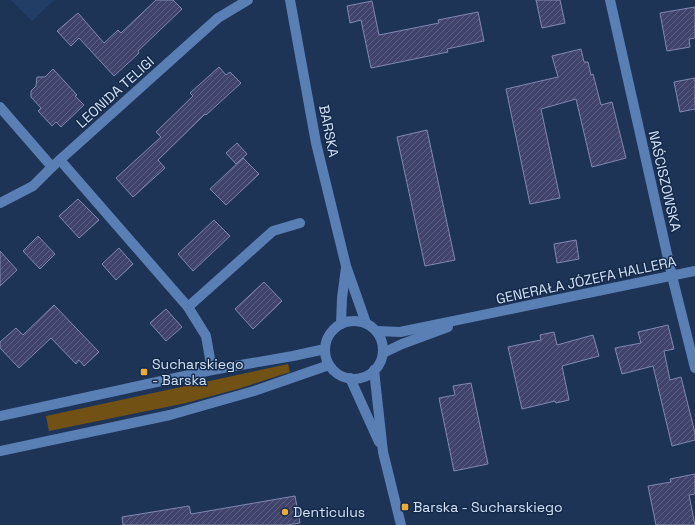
<svg xmlns="http://www.w3.org/2000/svg" width="695" height="525" font-family="'Space Grotesk',sans-serif">
	<style>
		.built { fill: #233e66 }
		.green { fill: #725115 }
		.building { fill: url(#building-hatch); stroke: #8188b4 }
		.lines { fill: none; stroke-linecap: round; stroke-linejoin: round }
		.minor { stroke: #5a7fb5; stroke-width: 10 }
		.poi-dot { fill: #e9aa38; stroke: #142a4b; stroke-width: 1.5 }
		.labels { text-anchor: middle; stroke-width: 3; stroke-linejoin: round; paint-order: stroke }
		.street-label { font-size: 14px; fill: #d3e2f7; stroke: #142a4b }
		.poi-label { font-size: 14px; fill: #d3e2f7; stroke: #142a4b; text-anchor: start }
	</style>
	<defs>
		<pattern id="building-hatch" width="6" height="6" patternUnits="userSpaceOnUse"><rect width="6" height="6" fill="#40446c"/><path d="M-1 1l2-2M0 6l6-6M5 7l2-2" fill="none" stroke="#5b5f82"/></pattern>
	</defs>
	<rect width="100%" height="100%" fill="#1e3456"/>
	<polygon class="built" points="11,0 54,0 32,21"/>
	<polygon class="green" points="288,364 290,372 241,388 186,403 49,431 46,416"/>
	<g class="building">
		<polygon points="156,0 173,0 182,9 138,51 139,53 114,76 79,38 71,46 57,31 78,13 104,43 118,30 121,33"/>
		<polygon points="536,0 560,0 565,23 542,28"/>
		<polygon points="372,1 379,35 439,23 438,20 478,12 484,41 447,49 448,52 371,68 361,20 350,23 347,6"/>
		<polygon points="695,7 695,38 689,39 690,47 667,51 660,13"/>
		<polygon points="581,49 584,62 588,62 591,75 593,74 601,105 612,102 626,158 592,167 576,99 541,109 560,198 530,204 506,89 558,77 552,56"/>
		<polygon points="219,67 226,75 230,72 241,83 206,115 205,114 158,160 165,168 133,197 116,178 161,137 156,132 193,96 190,93"/>
		<polygon points="53,69 77,95 75,96 84,105 61,127 56,122 52,126 38,111 41,108 31,97 31,91 36,86 37,77 45,77"/>
		<polygon points="695,78 695,109 680,112 674,82"/>
		<polygon points="427,130 455,260 425,266 397,137"/>
		<polygon points="237,143 247,154 236,164 226,153"/>
		<polygon points="243,158 259,174 226,205 210,189"/>
		<polygon points="78,199 99,220 79,238 59,216"/>
		<polygon points="214,220 230,236 193,271 178,254"/>
		<polygon points="38,236 55,254 40,269 23,251"/>
		<polygon points="576,240 579,259 557,263 554,244"/>
		<polygon points="119,248 133,264 116,280 102,264"/>
		<polygon points="0,251 17,270 0,286"/>
		<polygon points="264,282 282,301 253,329 235,309"/>
		<polygon points="54,305 99,352 84,366 79,360 76,364 51,338 19,368 0,348 0,342 16,328 23,335"/>
		<polygon points="166,309 182,327 166,341 150,323"/>
		<polygon points="668,325 674,349 664,351 670,380 681,377 695,433 695,440 672,446 653,366 622,374 615,348 641,343 638,332"/>
		<polygon points="554,332 557,345 593,335 599,356 562,366 569,400 556,403 555,401 522,409 508,347 541,340 540,335"/>
		<polygon points="471,383 488,464 454,471 439,398 455,395 453,386"/>
		<polygon points="695,474 695,494 689,495 695,525 656,525 648,486 671,482 670,479"/>
		<polygon points="295,496 300,523 287,525 123,525 122,517 189,506 191,514"/>
	</g>
	<g class="lines">
		<g class="minor">
			<polyline points="290,0 316,143 346,266 366,323"/>
			<polyline points="610,0 672,276 695,368"/>
			<polyline points="0,107 52,167"/>
			<polyline points="60,160 188,307 206,336 212,370"/>
			<polyline points="0,203 33,186 52,167 218,18 248,0"/>
			<polyline points="188,307 273,231 300,223"/>
			<circle cx="354" cy="350" r="29"/>
			<polyline points="341,324 342,298 346,268"/>
			<polyline points="377,331 400,332 695,271"/>
			<polyline points="383,353 402,344 448,327"/>
			<polyline points="374,370 383,452 401,525"/>
			<polyline points="350,378 379,442"/>
			<polyline points="0,416 212,370 293,356 325,349"/>
			<polyline points="0,451 170,415 254,391 329,365"/>
		</g>
	</g>
	<g class="poi-dot">
		<rect x="140" y="368" width="8" height="8" rx="2"/>
		<rect x="401" y="503" width="8" height="8" rx="2"/>
		<circle cx="285" cy="512" r="4"/>
	</g>
	<g class="labels">
		<g class="street-label">
			<text transform="translate(115 92) rotate(-42)" y="5">LEONIDA TELIGI</text>
			<text transform="translate(329 131) rotate(79)" y="5">BARSKA</text>
			<text transform="translate(665 181) rotate(77)" y="5">NAŚCISZOWSKA</text>
			<text transform="translate(586 280) rotate(-12)" y="5">GENERAŁA JÓZEFA HALLERA</text>
		</g>
		<g class="poi-label">
			<text x="152" y="369">Sucharskiego<tspan x="152" dy="16">- Barska</tspan></text>
			<text x="413" y="512">Barska - Sucharskiego</text>
			<text x="293" y="517">Denticulus</text>
		</g>
	</g>
</svg>
